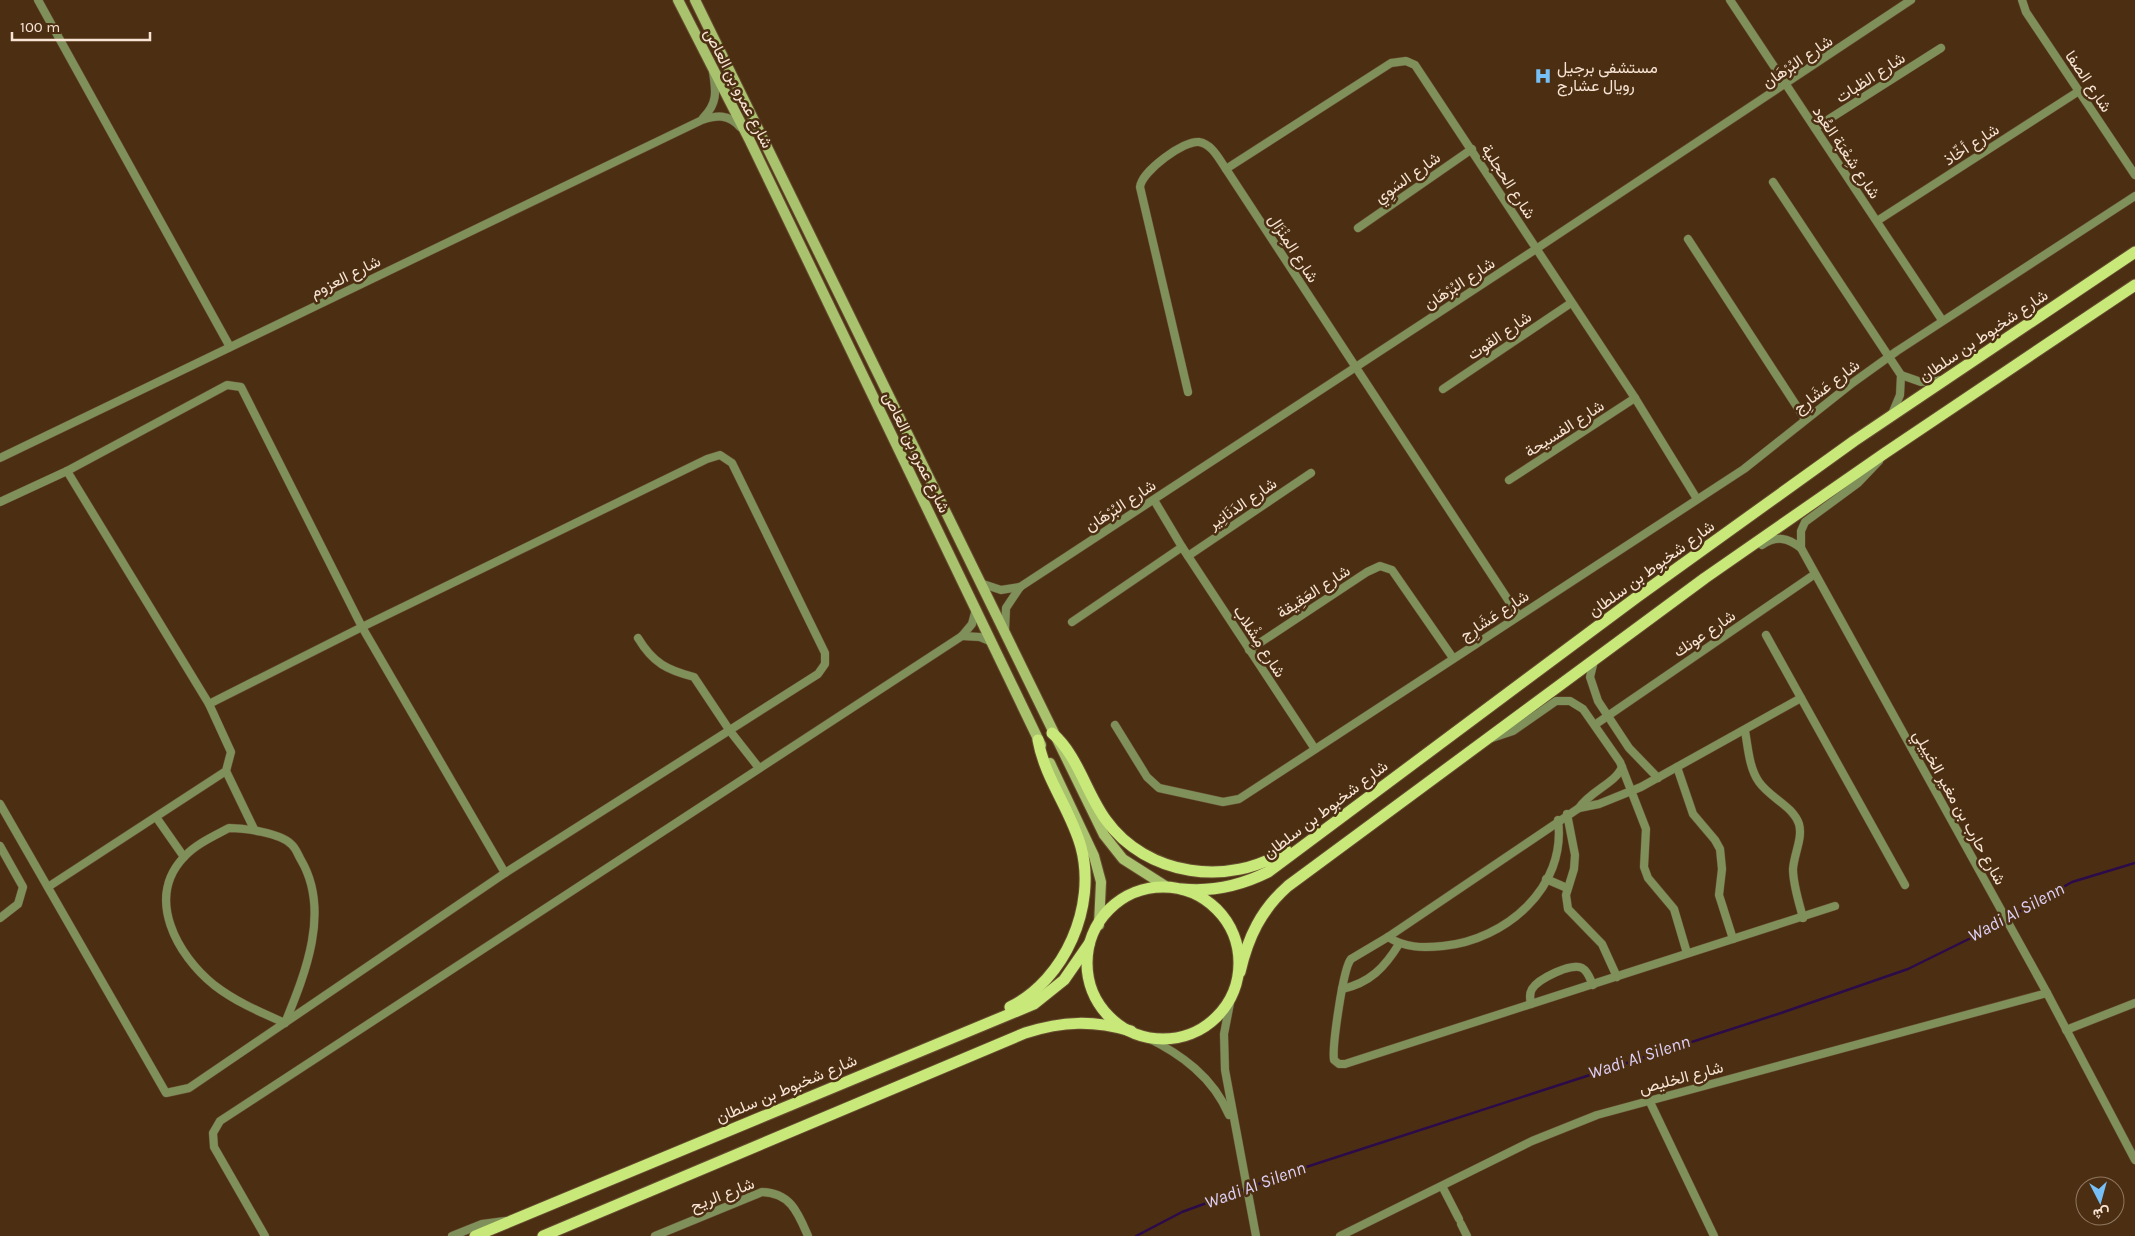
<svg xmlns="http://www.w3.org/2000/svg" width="2135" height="1236" font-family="Karla,Vazirmatn,sans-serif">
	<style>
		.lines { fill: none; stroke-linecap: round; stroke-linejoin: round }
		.stream { stroke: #2c0b4a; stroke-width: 2.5 }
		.minor-casing { stroke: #674c31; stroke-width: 9 }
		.secondary-casing { stroke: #674c31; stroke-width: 12 }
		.primary-casing { stroke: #674c31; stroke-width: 13 }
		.minor { stroke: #7f905b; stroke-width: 8 }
		.secondary { stroke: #a8c26d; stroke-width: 10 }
		.primary { stroke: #c8e879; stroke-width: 11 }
		.labels { text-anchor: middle; stroke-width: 5; stroke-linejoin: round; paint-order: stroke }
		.street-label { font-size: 16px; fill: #f7e4d4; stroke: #4c2f12 }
		.poi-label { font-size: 16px; fill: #f7e4d4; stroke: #4c2f12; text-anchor: start }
		.water-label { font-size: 18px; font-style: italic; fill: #dfd0f7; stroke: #4c2f12 }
	</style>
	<rect width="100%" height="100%" fill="#4c2f12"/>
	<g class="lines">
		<polyline class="stream" points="1136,1236 1182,1212 1300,1169 1781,1013 1908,969 1983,932 2072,882 2135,863"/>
		<g class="minor-casing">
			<g id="minor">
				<polyline points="38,0 230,347"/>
				<polyline points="1730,0 1942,320"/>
				<polyline points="2022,0 2026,12 2135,175"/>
				<path d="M703,118C718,103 716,91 713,72"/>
				<polyline points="1815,128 1941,48"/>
				<polyline points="1226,169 1391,63 1406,61 1415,65 1635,398 1697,499"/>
				<polyline points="1773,182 1901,375 1900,395 1892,414"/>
				<polyline points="1877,221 2079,91"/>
				<polyline points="1358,228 1472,149"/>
				<polyline points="1688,239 1805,419"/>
				<polyline points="1901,375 1921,382 1941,380"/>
				<polyline points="1443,389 1571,303"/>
				<path d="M1188,392L1140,187C1142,171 1184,140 1199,142C1212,144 1219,159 1226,169L1518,615"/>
				<path d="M0,458L702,120C717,115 729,114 740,127"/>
				<polyline points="1879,461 1858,483 1805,522 1801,531 1801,548 2047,993 2135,1160"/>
				<polyline points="1509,480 1635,398"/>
				<polyline points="1154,500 1182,547 1315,749"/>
				<polyline points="0,502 67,471 227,385 241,387 362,627 505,873"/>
				<path d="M1762,545C1777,535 1788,538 1801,548"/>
				<polyline points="1188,556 1311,473"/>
				<polyline points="983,584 1001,590 1020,587"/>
				<polyline points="1072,622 1182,547"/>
				<polyline points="1005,631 1006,608 1020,587 1536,249 1911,0"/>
				<polyline points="1766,635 1905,885"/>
				<polyline points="962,636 980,637 992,642"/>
				<path d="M638,638C653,663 667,670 694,677L730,731L759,768"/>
				<polyline points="1249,650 1367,572 1380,566 1392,570 1453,658"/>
				<polyline points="1594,661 1590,677 1598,701 1629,748 1658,778"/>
				<path d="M1801,698L1641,787L1599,804L1579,808L1388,937L1351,959C1343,968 1332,1047 1334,1060L1339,1064H1345L1835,906"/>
				<polyline points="1596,724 1815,574"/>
				<polyline points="1115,725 1147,777 1159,788 1223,802 1239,799 1744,469 1851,384 1897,351 2135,196"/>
				<path d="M1745,731C1748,747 1749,768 1759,782C1770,798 1793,806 1799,824C1803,838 1794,854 1793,869C1793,885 1799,902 1803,918"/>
				<polyline points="1492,738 1513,731 1556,701 1570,701 1583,709 1620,762 1646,829 1644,867 1648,878 1674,909 1687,953"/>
				<polyline points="1677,767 1693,814 1715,840 1720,849 1722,869 1719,895 1733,939"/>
				<polyline points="226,771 254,829"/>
				<polyline points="0,804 166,1093 189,1088 505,873 818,674 825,664 825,653 732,463 720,455 707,459 362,627 209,704"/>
				<path d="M1579,808C1590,791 1616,783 1622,767"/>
				<polyline points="1567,814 1575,855 1574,869 1566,895 1568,909 1602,944 1617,977"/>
				<polyline points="156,817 184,857"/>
				<path d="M229,828C245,828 280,833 291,844C296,848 298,855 301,860C331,911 305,974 285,1023C260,1012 236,1002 214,985C177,955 145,898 184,857C196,844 214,836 229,828Z"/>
				<polyline points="0,846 23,887 18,904 0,918"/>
				<polyline points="1546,879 1567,888"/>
				<polyline points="48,887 226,771 231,752 209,704 67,471"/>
				<path d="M1388,937C1405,948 1423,948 1443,946C1505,940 1567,888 1558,820"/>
				<path d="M1342,989C1370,983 1385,967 1399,944"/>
				<polyline points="1231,998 1224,1034 1225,1070 1256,1236"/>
				<path d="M1531,1004C1530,999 1529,994 1532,989C1538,979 1572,962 1582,968C1588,971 1590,979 1593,985"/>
				<polyline points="2066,1030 2135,1003"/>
				<path d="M1146,1037C1181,1054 1213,1077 1229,1115"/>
				<polyline points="1649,1100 1714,1236"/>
				<polyline points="1442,1186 1459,1219"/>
				<polyline points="1461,1224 1467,1236"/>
				<polyline points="265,1236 214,1147 213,1133 220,1121 962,636 972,624 976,609"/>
				<polyline points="452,1236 482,1224 505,1221"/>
				<path d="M655,1236L762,1192C791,1193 798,1213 808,1236"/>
				<polyline points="1340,1236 1532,1141 1597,1115 2047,993"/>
			</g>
		</g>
		<g class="secondary-casing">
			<g id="secondary">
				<polyline points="678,0 750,141 1041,745"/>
				<polyline points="695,0 1104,835 1123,859 1167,887"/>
				<polyline points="1050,763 1094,856 1101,882 1099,925"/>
			</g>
		</g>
		<g class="primary-casing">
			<g id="primary">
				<path d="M1052,733C1078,755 1086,793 1106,820C1146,876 1230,888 1286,850"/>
				<circle cx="1163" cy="963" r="76"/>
				<path d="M1182,889C1213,892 1240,886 1268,872L1637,597L1854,441L2135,252"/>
				<path d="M1240,972C1248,937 1261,910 1288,886L1705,578L1885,453L2135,285"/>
				<path d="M1010,1007C1065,980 1097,906 1081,847C1071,810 1045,779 1038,740"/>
				<polyline points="475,1236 1034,1004 1064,980 1089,944"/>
				<path d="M543,1236L1025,1033C1063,1021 1093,1020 1131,1031"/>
			</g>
		</g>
		<use href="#minor" class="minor"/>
		<use href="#secondary" class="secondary"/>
		<use href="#primary" class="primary"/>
	</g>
	<defs>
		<g id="hospital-bare" transform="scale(1.35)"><path d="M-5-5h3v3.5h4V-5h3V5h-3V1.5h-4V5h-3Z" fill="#77c0f7" stroke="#4c2f12" stroke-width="2.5" paint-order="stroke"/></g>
	</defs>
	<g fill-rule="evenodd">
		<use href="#hospital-bare" x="1543" y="76"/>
	</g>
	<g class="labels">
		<g class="street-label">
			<text transform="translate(1797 61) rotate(-34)" y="6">شارع البُرْهَان</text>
			<text transform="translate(1870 77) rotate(-33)" y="6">شارع الظبات</text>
			<text transform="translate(2089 81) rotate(56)" y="6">شارع الصفا</text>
			<text transform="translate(739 88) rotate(63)" y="6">شارع عمرو بن العاص</text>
			<text transform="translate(1971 144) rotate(-33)" y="6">شارع أخّاذ</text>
			<text transform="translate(1847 152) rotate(56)" y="6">شارع شِعْبَة العُود</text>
			<text transform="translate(1407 177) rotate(-35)" y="6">شارع السَوِي</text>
			<text transform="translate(1509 181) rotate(57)" y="6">شارع الحجلية</text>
			<text transform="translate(1294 248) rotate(57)" y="6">شارع المِنْزَال</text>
			<text transform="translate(345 276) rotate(-26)" y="6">شارع العزوم</text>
			<text transform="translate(1459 283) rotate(-33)" y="6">شارع البُرْهَان</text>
			<text transform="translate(1499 335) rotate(-34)" y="6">شارع القوت</text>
			<text transform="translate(1983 335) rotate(-34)" y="6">شارع شخبوط بن سلطان</text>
			<text transform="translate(1826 386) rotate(-37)" y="6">شارع عَشَارِج</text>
			<text transform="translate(1564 428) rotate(-33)" y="6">شارع الفسيحة</text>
			<text transform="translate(917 452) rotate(64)" y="6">شارع عمرو بن العاص</text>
			<text transform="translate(1242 503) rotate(-34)" y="6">شارع الدَنَانِير</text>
			<text transform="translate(1120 505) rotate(-33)" y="6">شارع البُرْهَان</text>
			<text transform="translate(1651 568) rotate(-36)" y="6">شارع شخبوط بن سلطان</text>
			<text transform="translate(1313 591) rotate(-33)" y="6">شارع العَقِيقة</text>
			<text transform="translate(1494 615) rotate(-33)" y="6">شارع عَشَارِج</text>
			<text transform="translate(1704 633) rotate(-34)" y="6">شارع عونك</text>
			<text transform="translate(1260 641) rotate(57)" y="6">شارع مِشْلاب</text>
			<text transform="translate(1960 807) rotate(61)" y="6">شارع حارب بن مغير الخييلي</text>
			<text transform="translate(1325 809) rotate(-37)" y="6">شارع شخبوط بن سلطان</text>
			<text transform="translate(1681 1077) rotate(-15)" y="6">شارع الخليص</text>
			<text transform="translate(786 1088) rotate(-23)" y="6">شارع شخبوط بن سلطان</text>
			<text transform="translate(722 1194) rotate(-21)" y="6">شارع الريح</text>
		</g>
		<g class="poi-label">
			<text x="1557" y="73">مستشفى برجيل<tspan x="1557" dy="18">رويال عشارج</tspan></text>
		</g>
		<g class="water-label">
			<text transform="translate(2016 912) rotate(-28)" y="6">Wadi Al Silenn</text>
			<text transform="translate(1639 1057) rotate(-18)" y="6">Wadi Al Silenn</text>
			<text transform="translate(1255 1185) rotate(-20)" y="6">Wadi Al Silenn</text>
		</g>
	</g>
	<g transform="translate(2100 1201) rotate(174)"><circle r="24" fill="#4c2f12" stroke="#907760"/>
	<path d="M0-4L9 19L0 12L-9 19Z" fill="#77c0f7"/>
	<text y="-8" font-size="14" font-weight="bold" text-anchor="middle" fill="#f7e4d4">ش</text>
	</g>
	<path d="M12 32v8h138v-8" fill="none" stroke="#f7e4d4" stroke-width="2.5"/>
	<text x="20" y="32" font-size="15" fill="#f7e4d4" stroke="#4c2f12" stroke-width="4" paint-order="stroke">100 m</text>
</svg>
